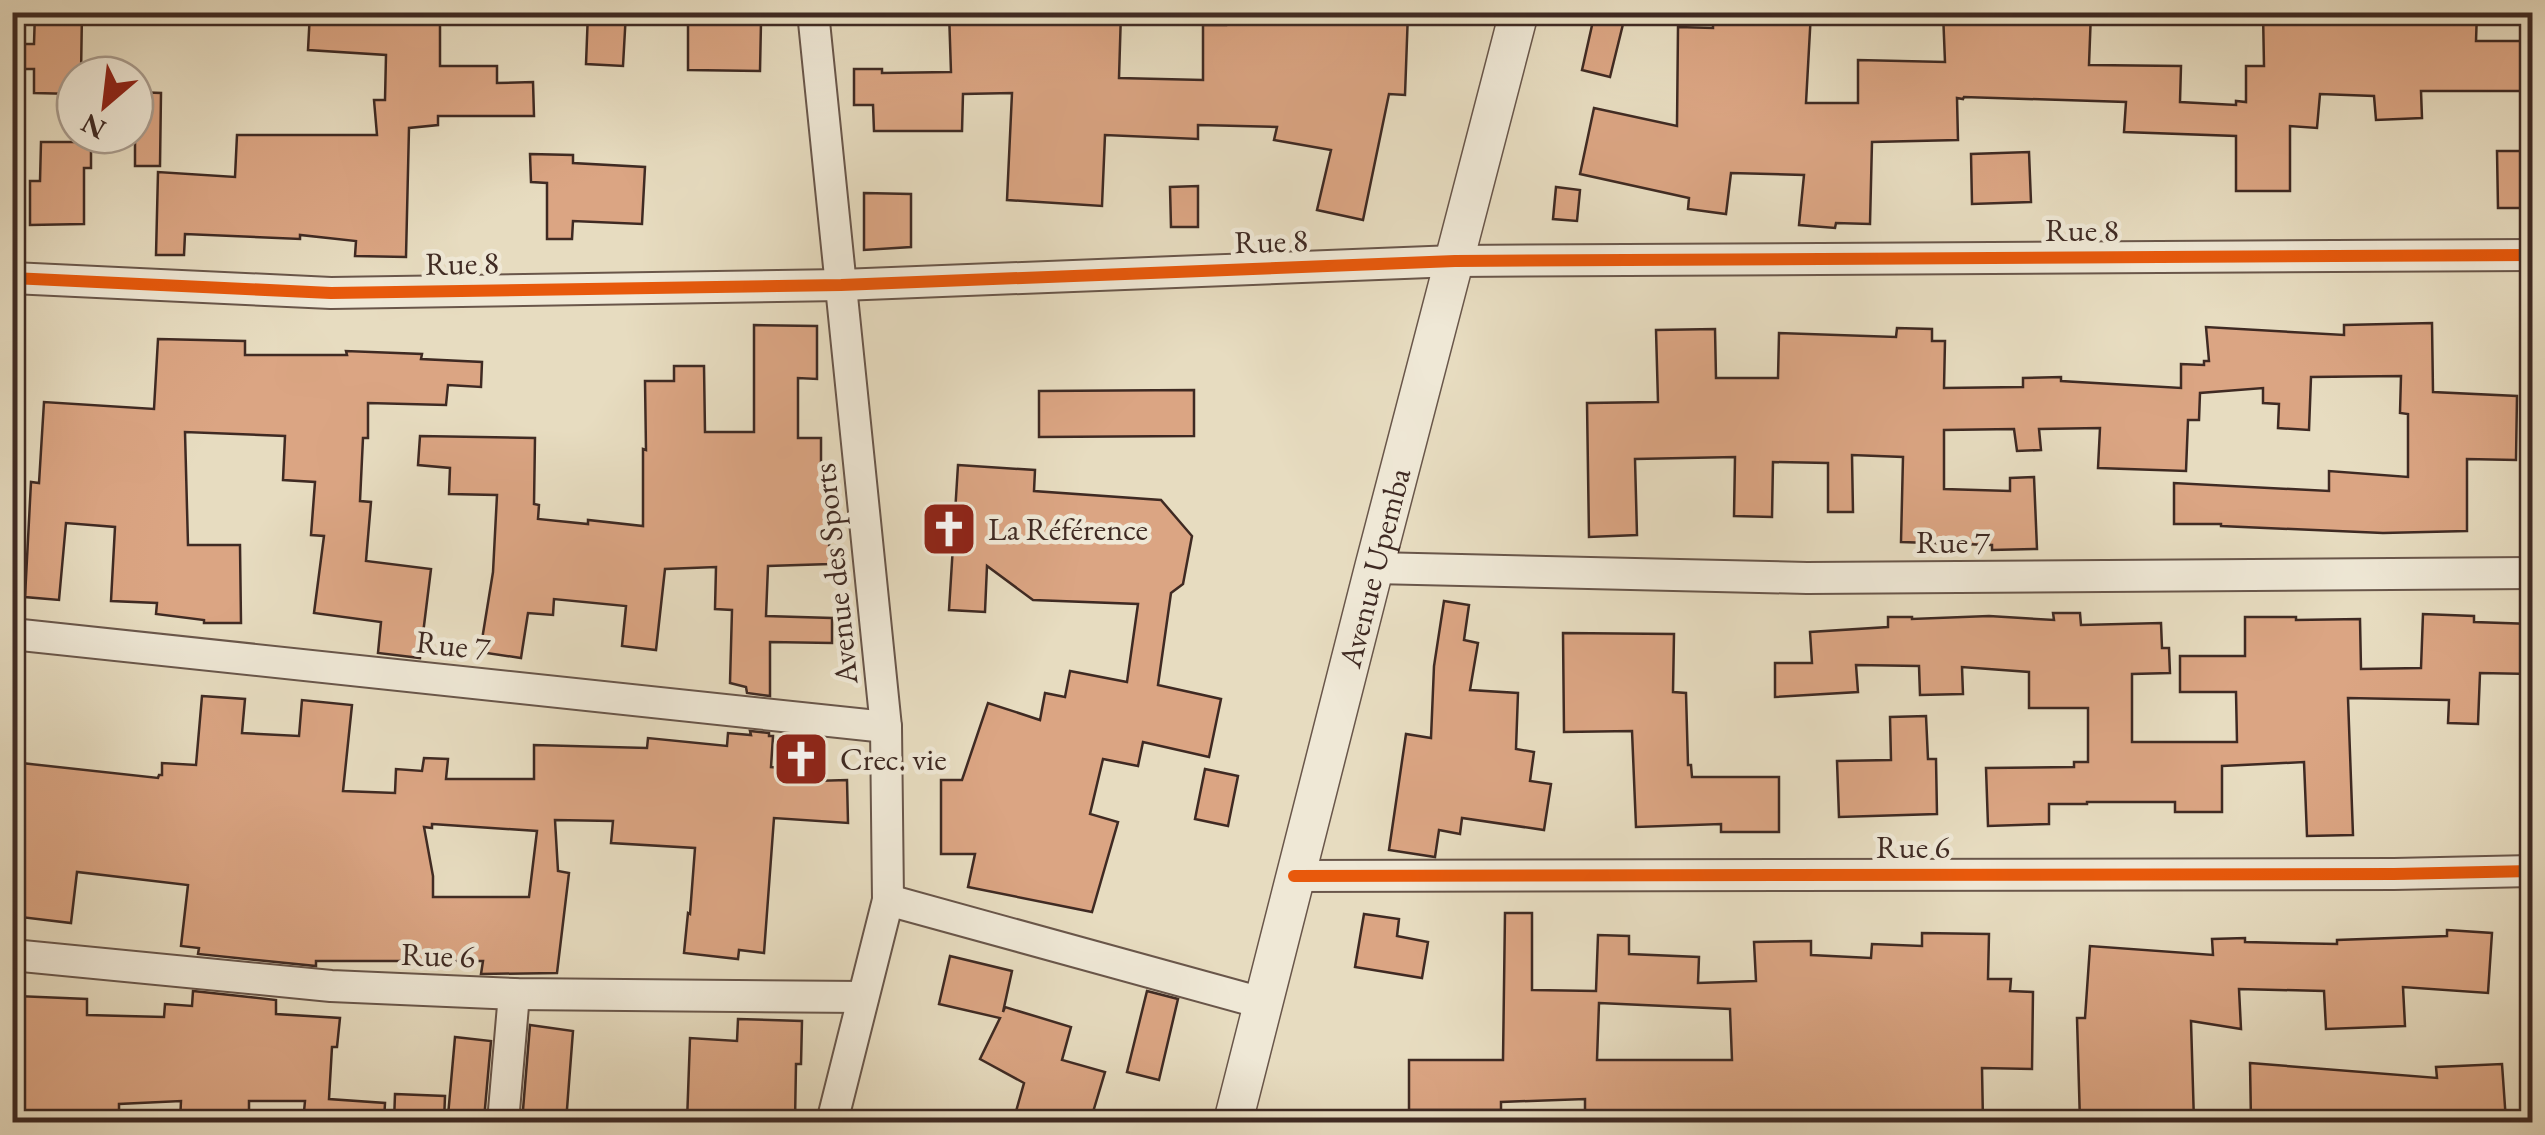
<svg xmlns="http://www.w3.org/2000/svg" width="2545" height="1135" font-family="'EB Garamond',serif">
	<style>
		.building { fill: #dba583; stroke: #3f2a23; stroke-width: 2.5; fill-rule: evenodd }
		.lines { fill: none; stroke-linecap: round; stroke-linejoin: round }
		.minor-casing { stroke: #69564a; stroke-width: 34 }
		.tertiary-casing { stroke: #69564a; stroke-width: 41 }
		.minor { stroke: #efe8d6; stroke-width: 30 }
		.tertiary { stroke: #efe8d6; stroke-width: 38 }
		.cycleway-casing { stroke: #efe8d6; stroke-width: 19 }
		.cycleway { stroke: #e8590c; stroke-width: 12 }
		.labels { text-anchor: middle; stroke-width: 9; stroke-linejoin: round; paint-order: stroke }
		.street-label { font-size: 32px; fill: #3f2a23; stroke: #efe8d6 }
		.poi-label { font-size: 32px; fill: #3f2a23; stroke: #efe8d6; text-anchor: start }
	</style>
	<rect width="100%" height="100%" fill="#e7dcc0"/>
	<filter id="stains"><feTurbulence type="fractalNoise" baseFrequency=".002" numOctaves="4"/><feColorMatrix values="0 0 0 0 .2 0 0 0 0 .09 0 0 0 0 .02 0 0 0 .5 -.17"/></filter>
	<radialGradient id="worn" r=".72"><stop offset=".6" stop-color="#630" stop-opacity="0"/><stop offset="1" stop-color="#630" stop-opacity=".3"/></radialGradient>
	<g class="building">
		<polygon points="35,12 82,12 81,75 75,75 75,94 34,93 34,69 12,69 12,44 34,44"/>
		<polygon points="310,12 373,16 373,18 440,19 440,66 497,66 497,83 533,82 534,116 438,116 438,125 409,128 406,257 355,256 356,241 300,235 300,239 185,234 184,255 156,255 158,172 235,177 237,135 377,135 374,100 385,100 386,55 308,50"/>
		<polygon points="588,12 626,12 623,66 586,64"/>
		<polygon points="949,12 1121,12 1119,78 1203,80 1203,25 1226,25 1226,12 1408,12 1405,95 1389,94 1363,220 1317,210 1331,150 1274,140 1277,127 1198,125 1198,139 1105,135 1102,206 1007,200 1012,93 963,94 962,131 874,131 873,105 854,105 854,69 882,69 882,73 951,72"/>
		<polygon points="1595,12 1626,12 1610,77 1582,70"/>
		<polygon points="1713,12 1811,12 1806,103 1858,103 1858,60 1945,62 1943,12 2091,12 2089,65 2181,66 2180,102 2236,105 2236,101 2246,102 2246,66 2264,66 2263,12 2477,12 2476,41 2525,41 2525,91 2421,91 2422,118 2376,120 2374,96 2320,94 2317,128 2290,126 2290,191 2236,191 2236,136 2124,132 2126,102 1964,97 1963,99 1957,98 1958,140 1872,142 1870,224 1836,223 1835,228 1799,225 1804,175 1731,173 1726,214 1688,209 1689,198 1580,174 1594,108 1677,126 1678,27 1713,28"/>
		<polygon points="688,21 761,22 760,71 688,70"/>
		<polygon points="135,92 161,93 160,166 135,166"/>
		<polygon points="41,142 91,142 91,168 84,168 84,224 30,225 30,181 40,181"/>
		<polygon points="2497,151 2532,151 2532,208 2498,208"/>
		<polygon points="2029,152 2031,202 1972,204 1971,154"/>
		<polygon points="530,154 573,155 573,163 645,167 642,224 573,221 572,239 547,239 547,183 531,182"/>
		<polygon points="1198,186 1198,227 1171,227 1170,187"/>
		<polygon points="1556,187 1580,190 1577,221 1553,219"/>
		<polygon points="864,193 911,194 911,247 864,250"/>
		<polygon points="2432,323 2433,392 2517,396 2516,460 2467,459 2467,531 2383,533 2221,526 2221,524 2174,524 2174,483 2329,491 2329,471 2408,477 2408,414 2400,413 2401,376 2311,377 2309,430 2278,428 2279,404 2263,403 2263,388 2200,393 2199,420 2188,420 2186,471 2098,468 2100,428 2039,429 2041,450 2017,451 2014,429 1944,430 1944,489 2010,491 2010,478 2034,477 2037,549 1992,550 1992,545 1901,542 1903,457 1852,455 1853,512 1828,512 1828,463 1773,462 1772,517 1734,516 1735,457 1635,459 1637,535 1589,537 1587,403 1658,402 1656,330 1715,329 1716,378 1778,378 1779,333 1896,337 1897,328 1932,329 1932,341 1945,341 1944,388 2023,387 2023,378 2061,377 2061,381 2181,388 2181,364 2204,365 2204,361 2209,361 2206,327 2344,335 2344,325"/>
		<polygon points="754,325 817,326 817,379 798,378 798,438 821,438 821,479 826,479 830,564 768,566 766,616 832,618 832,643 770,642 770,696 747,693 746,687 730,683 732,610 715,609 716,567 665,569 656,650 622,646 626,606 554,599 553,615 528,613 521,658 480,652 493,572 497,495 449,494 450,468 418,465 420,436 535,438 534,504 539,505 538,519 588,524 588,520 643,526 643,449 646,450 645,381 674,381 674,366 704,366 705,432 754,432"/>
		<polygon points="158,339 245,341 245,355 347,355 346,351 422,354 421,359 482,362 481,387 448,385 446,405 368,403 368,438 363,438 360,501 371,502 366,561 431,569 420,658 378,653 381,622 314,613 324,536 311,535 315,482 283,480 285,436 185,432 188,545 240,545 241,623 204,623 204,620 156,614 157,603 111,601 115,527 66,523 59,600 25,597 31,482 39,483 44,402 154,409"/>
		<polygon points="1194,390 1194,436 1039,437 1039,391"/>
		<polygon points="958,465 1035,470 1034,491 1161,500 1192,536 1183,584 1171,593 1158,685 1221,699 1209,757 1143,742 1138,766 1103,759 1090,814 1118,822 1092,912 968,887 975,854 941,854 941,780 962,780 988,703 1040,720 1045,693 1065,697 1070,671 1127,682 1138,604 1033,600 987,566 985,612 949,610"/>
		<polygon points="1444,601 1469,605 1464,640 1478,643 1470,690 1518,693 1516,749 1534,752 1530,781 1551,784 1544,830 1462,818 1460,834 1439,830 1435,857 1389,850 1406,734 1431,738 1434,666"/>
		<polygon points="2053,613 2080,613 2081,625 2161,623 2162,648 2169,648 2170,673 2132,674 2132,742 2237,742 2236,692 2180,692 2180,656 2245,656 2245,617 2296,617 2296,620 2360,619 2361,669 2421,668 2423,614 2474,616 2474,622 2532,624 2532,674 2480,673 2478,724 2448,723 2449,700 2348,698 2353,835 2307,836 2304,762 2222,766 2222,812 2175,812 2175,802 2087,802 2087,804 2049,804 2049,824 1988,826 1986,768 2074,767 2074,762 2088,762 2088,708 2029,708 2029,672 1962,667 1963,694 1920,695 1919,666 1856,665 1858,692 1775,697 1775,663 1812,663 1810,632 1888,627 1888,617 1912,617 1912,619 1989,616 2054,620"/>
		<polygon points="1563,633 1674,634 1673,692 1686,693 1688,765 1691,765 1692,777 1779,777 1779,832 1721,832 1721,824 1636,827 1632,731 1564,732"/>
		<path d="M202,696L245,699L242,733L299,736L302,700L352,705L343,791L395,793L396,769L422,771L424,758L448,759L446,779H534V745L647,748L648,738L727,746L728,733L751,735L750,731L769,733V736H773L771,767L814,770V781L847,780L848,823L774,818L764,953L739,950L738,959L684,953L688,913L690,914L695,848L611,843L613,821L555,820L558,871L569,873L557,973L481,974L483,961H316V966L198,954L199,948L181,946L188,885L77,872L71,923L12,916V762L158,778L159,775H162V763L196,765ZM432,824L537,831L529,897H433V876L424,827L432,828Z"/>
		<polygon points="1926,716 1928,759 1936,759 1937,814 1839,817 1837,761 1891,760 1890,717"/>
		<polygon points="1205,769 1238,776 1228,826 1195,819"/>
		<path d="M1505,913H1532V990L1596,991L1598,935L1629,936V954L1699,957L1698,983L1756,981L1754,942L1811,941V955L1871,958L1872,944L1922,946V933L1989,934L1988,979H2011L2010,991L2033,992L2032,1069L1982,1068L1983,1122H1920L1823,1118V1122H1585V1099L1501,1102V1110H1409V1060H1503ZM1599,1003L1730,1009L1732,1060H1597Z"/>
		<polygon points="1364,914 1399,919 1397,936 1428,942 1422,978 1355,967"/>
		<polygon points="2447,930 2492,933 2488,993 2403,987 2405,1026 2326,1029 2324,991 2239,989 2241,1029 2191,1021 2194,1122 2080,1122 2077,1018 2085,1018 2090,946 2213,955 2212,939 2245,938 2245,942 2337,944 2337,940 2447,936"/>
		<polygon points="950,956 1012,971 1003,1012 1005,1007 1071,1027 1062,1060 1105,1072 1090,1122 1079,1122 1051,1114 1048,1122 1013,1122 1024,1083 980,1059 1000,1018 939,1004"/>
		<polygon points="193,991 276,1000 276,1014 340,1018 337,1047 332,1047 329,1099 385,1103 384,1122 303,1122 305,1101 249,1101 249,1122 180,1122 181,1101 119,1104 119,1122 12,1122 12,1060 15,1061 17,996 87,999 87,1015 164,1017 165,1004 192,1006"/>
		<polygon points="1147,991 1178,999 1159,1080 1127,1072"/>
		<polygon points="738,1019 802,1021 801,1064 796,1064 795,1122 687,1122 690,1038 737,1041"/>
		<polygon points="530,1025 573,1031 566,1122 522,1122"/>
		<polygon points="455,1037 491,1041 484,1119 448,1116"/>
		<polygon points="2250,1063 2437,1078 2436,1067 2502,1064 2506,1121 2394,1122 2323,1117 2323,1122 2251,1122"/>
		<polygon points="395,1094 445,1096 444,1122 394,1122"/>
	</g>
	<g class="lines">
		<g class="minor-casing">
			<g id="minor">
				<polyline points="813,12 886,727 888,900 832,1122"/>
				<polyline points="12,278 331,293 841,285 1455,261 2532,255"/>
				<polyline points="1374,568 1807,578 2532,573"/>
				<polyline points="12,634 886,727"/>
				<polyline points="1294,876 2394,874 2532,871"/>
				<polyline points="888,900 1262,1003"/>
				<polyline points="12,955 331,986 514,994 863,997"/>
				<polyline points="503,1122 514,994"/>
			</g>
		</g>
		<g class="tertiary-casing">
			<g id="tertiary">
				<path id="s1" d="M1233,1122L1374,568L1519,12"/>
			</g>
		</g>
		<use href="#minor" class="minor"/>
		<use href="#tertiary" class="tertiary"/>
		<g class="cycleway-casing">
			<g id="cycleway">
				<polyline points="12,278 331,293 841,285 1455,261 2532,255"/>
				<polyline points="1294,876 2394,874 2532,871"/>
			</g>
		</g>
		<use href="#cycleway" class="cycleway"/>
	</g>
	<defs>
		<g id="church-square" transform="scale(2.875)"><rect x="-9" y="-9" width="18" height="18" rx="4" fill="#8f2418" stroke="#efe8d6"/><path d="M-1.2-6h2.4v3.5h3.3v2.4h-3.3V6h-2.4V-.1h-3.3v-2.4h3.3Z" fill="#fff"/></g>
	</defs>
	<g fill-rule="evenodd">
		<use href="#church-square" x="949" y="529"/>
		<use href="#church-square" x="801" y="759"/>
	</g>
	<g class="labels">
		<g class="street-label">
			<text x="2082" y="241">Rue 8</text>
			<text transform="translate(1271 241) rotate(-2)" y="11">Rue 8</text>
			<text transform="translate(462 263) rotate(-1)" y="11">Rue 8</text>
			<text x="1953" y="553">Rue 7</text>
			<text dy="11" stroke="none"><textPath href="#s1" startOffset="572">Avenue Upemba</textPath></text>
			<text transform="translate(835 574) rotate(-96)" y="11">Avenue des Sports</text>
			<text transform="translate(453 645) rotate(6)" y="11">Rue 7</text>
			<text x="1913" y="858">Rue 6</text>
			<text transform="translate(438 955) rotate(2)" y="11">Rue 6</text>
		</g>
		<g class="poi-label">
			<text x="988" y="540">La Référence</text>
			<text x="840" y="770">Crec. vie</text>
		</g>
	</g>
	<rect width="2545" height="1135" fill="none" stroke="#e7dcc0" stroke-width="50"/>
	<rect x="15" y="15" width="2515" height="1105" fill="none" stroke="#3f2a23" stroke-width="5"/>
	<rect x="25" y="25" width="2495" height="1085" fill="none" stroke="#3f2a23" stroke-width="2.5"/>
	<g transform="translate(105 105) rotate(208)"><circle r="48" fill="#efe8d6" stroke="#a99c8e" stroke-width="2.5"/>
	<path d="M0-8L18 38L0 25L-18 38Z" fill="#8f2418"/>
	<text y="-15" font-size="28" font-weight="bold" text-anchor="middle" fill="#3f2a23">N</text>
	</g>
	<rect width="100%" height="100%" filter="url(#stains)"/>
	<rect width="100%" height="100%" fill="url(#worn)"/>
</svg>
